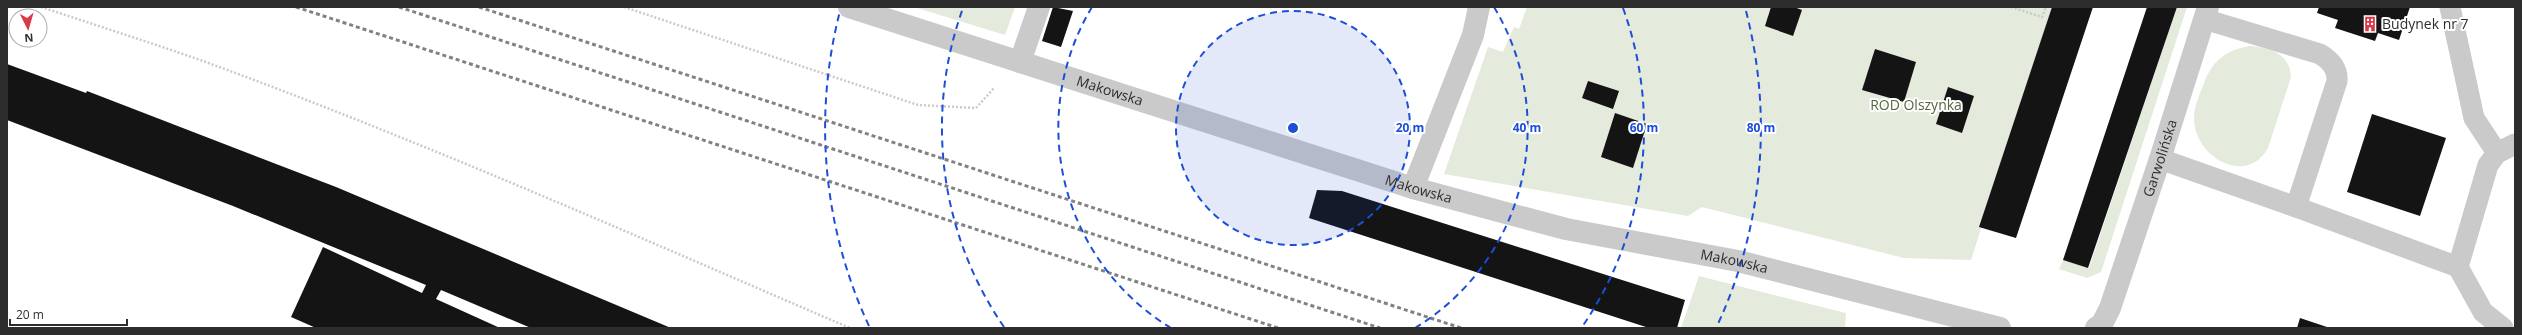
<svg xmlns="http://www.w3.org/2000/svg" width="2522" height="335" font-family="'Open Sans',sans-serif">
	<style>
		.green { fill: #e4eadc }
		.building { fill: #141414 }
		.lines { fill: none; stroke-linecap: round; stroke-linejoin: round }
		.path { stroke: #cacaca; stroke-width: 2.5; stroke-dasharray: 2 2; stroke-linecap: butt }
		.service { stroke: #cacaca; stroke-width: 21 }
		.minor { stroke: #cacaca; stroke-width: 22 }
		.rail { stroke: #828282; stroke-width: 3; stroke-dasharray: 4 3; stroke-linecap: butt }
		.ring { fill: none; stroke: #1d4ed8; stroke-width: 2; stroke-dasharray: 7 5 }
		.labels { text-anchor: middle; stroke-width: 4; stroke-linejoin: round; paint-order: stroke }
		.poi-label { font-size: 14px; fill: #2d2d2d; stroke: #fff; text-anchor: start }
		.street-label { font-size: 14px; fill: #2d2d2d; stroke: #fff }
		.park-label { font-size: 14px; fill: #51663e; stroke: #fff }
		.centre { fill: #1d4ed8; stroke: #fff; stroke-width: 2 }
		.ring-label { font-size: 12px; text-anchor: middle; font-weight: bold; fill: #1d4ed8; stroke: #fff; stroke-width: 4; stroke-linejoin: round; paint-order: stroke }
	</style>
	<rect width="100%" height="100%" fill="#fff"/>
	<g class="green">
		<polygon points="914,7 1015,7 1005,35"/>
		<polygon points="1527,7 2052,7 1971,260 1904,258 1702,207 1688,216 1444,174 1488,47 1503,52 1514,27 1519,29"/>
		<polygon points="2177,7 2187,7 2101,272 2087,278 2059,269 2063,260 2089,268"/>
		<path d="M2250,46C2271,48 2290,54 2291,77L2268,148C2246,187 2194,157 2194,118C2194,107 2199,96 2203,86C2211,62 2225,50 2250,46Z"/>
		<polygon points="1699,276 1846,313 1845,328 1681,328"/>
	</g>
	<g class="building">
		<polygon points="1053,7 1073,11 1061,47 1042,41"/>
		<polygon points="1771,7 1794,7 1802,10 1793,36 1765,26"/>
		<polygon points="2052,7 2093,7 2016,238 1979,227"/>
		<polygon points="2147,7 2177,7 2088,268 2063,260"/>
		<polygon points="2319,7 2410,7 2399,40 2378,33 2375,41 2335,28 2338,20 2317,13"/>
		<polygon points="1875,49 1916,62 1904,102 1862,90"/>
		<polygon points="7,64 86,93 87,91 336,187 671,328 531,328 441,290 436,299 500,328 316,328 291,317 323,247 422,293 426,285 233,206 7,120"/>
		<polygon points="1588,81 1619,91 1613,109 1582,98"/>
		<polygon points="1948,87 1974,96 1962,133 1936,124"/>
		<polygon points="1615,113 1647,124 1633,168 1601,157"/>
		<polygon points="2372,114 2446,138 2420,216 2347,192"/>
		<polygon points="1317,190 1342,191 1685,300 1677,328 1649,328 1309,218"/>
		<polygon points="2300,318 2330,328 2297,328"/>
	</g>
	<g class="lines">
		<g class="path">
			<path d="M41,7C95,25 149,42 203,61C422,141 636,236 850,328"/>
			<polyline points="624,7 918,105 976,108 994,88"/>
			<polyline points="2011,7 2042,17 2046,7"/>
		</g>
		<g class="service">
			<polyline points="2450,7 2474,118 2497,153"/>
			<path d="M2160,159L2296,207L2337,81C2338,69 2330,60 2320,54L2204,19"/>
			<polyline points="2296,207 2458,267"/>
			<polyline points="2503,328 2483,312 2458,267 2488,165 2497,153 2515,144"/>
		</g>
		<g class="minor">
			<path id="s1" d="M849,7L1413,188L1566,229L1738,261L2000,328"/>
			<polyline points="1020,62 1039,7"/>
			<polyline points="1413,188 1473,35 1479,7"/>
			<path id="s2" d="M2096,328L2102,324L2110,308L2160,159L2208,7"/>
		</g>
		<g class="rail">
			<polyline points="296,7 1278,328"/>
			<polyline points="399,7 1380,328"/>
			<polyline points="479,7 1461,328"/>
		</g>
	</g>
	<circle cx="1293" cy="128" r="117" fill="#1d4ed8" fill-opacity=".12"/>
	<g class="ring">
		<circle cx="1293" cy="128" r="117"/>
		<path d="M1171 328A234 234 0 0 1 1092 7M1494 7A234 234 0 0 1 1415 328"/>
		<path d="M1004 327A351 351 0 0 1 963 8M1623 8A351 351 0 0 1 1582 327"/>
		<path d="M869 326A468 468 0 0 1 840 11M1746 11A468 468 0 0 1 1717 326"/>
	</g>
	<defs>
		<g id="building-bare" transform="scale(1.2)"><path d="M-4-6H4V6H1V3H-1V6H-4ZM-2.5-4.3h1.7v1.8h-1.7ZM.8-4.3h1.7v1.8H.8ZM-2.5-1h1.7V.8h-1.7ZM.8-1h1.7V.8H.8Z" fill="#d93a49" stroke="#fff" stroke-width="2.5" paint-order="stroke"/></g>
	</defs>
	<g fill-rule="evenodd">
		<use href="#building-bare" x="2370" y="24"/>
	</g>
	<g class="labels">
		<g class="poi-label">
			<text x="2382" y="29">Budynek nr 7</text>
		</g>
		<g class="street-label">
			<text dy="5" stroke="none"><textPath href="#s1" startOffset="274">Makowska</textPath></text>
			<text dy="5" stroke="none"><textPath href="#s2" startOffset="183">Garwolińska</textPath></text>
			<text dy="5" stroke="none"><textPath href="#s1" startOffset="598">Makowska</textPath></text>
			<text dy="5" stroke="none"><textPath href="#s1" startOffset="922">Makowska</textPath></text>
		</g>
		<g class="park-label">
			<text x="1916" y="110">ROD Olszynka</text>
		</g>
	</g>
	<circle cx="1293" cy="128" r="6" class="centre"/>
	<g class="ring-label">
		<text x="1410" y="132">20 m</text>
		<text x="1527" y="132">40 m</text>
		<text x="1644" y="132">60 m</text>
		<text x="1761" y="132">80 m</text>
	</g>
	<rect width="2522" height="335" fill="none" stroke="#2d2d2d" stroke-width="16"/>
	<g transform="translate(28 28) rotate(175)"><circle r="19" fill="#ffffff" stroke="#ababab"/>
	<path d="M0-3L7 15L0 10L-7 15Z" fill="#d93a49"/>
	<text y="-6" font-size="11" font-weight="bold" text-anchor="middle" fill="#2d2d2d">N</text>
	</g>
	<path d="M10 319v6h117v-6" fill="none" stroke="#2d2d2d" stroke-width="2"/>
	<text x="16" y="319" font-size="12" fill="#2d2d2d" stroke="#ffffff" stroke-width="3" paint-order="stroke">20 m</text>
</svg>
